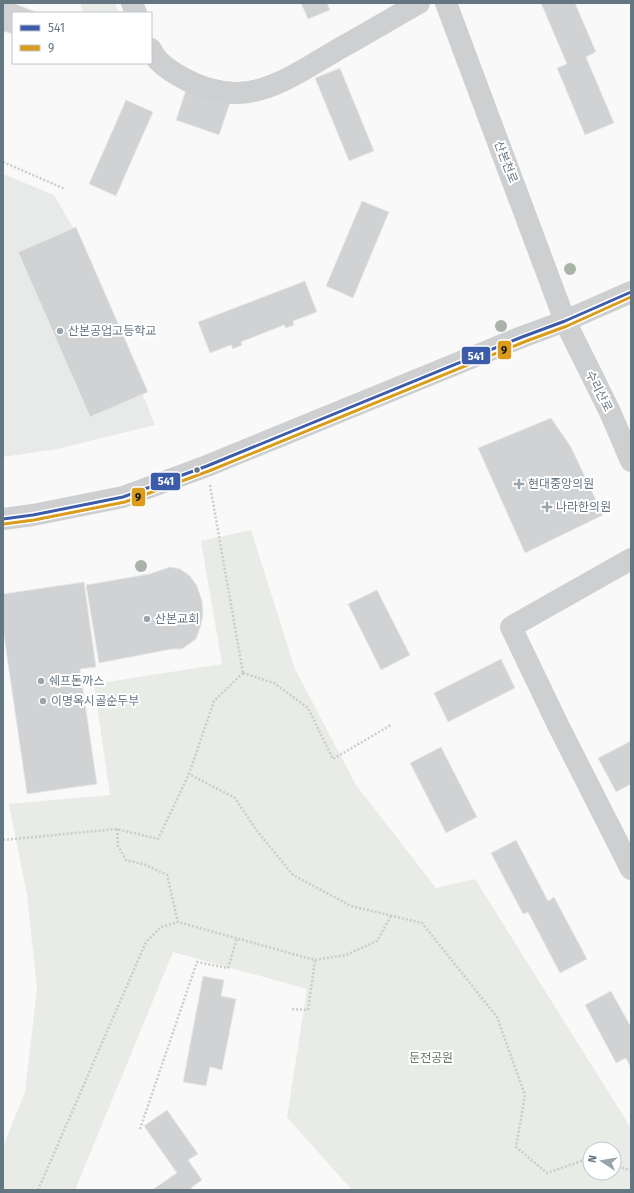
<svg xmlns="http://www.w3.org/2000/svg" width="634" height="1193" font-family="'Fira Sans','Noto Sans KR',sans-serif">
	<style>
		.built { fill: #e8e9e9 }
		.green { fill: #e8ebe6; fill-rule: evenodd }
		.building { fill: #d0d2d3; stroke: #e8e8e8 }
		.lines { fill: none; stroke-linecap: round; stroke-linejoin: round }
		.path { stroke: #cbcccd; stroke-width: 2.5; stroke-dasharray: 2 2; stroke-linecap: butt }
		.minor { stroke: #cecfd0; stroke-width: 22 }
		.bus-1-casing { stroke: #fff; stroke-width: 6 }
		.bus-2-casing { stroke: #fff; stroke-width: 6 }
		.bus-1 { stroke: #3d5bab; stroke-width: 3 }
		.bus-2 { stroke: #da9c1a; stroke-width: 3 }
		.tree { fill: #a9b3a7 }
		.poi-dot { fill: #99a4ac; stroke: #fff; stroke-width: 1.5 }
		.bus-dot { fill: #657683; stroke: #fff; stroke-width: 1.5 }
		.labels { text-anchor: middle; stroke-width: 4; stroke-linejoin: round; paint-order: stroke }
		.street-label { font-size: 12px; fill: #657683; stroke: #fff }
		.poi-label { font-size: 12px; fill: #657683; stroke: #fff; text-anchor: start }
		.park-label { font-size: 12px; fill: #687a64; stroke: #fff }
		.line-badge { stroke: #fff; stroke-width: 1.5 }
		.badge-label { font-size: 11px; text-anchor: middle; font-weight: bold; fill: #fff }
		.pale-badge-label { font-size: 11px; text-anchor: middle; font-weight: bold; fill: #111 }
	</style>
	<rect width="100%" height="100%" fill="#f9f9f9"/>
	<polygon class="built" points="3,174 54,195 79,238 155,425 57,449 3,457"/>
	<g class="green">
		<polygon points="80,3 115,3 119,13 84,13"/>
		<path d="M251,530L295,669L356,785L436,888L475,879L631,1128V1190H354L351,1189L287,1117L307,989L173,952L75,1190H3V1147L25,1092L37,988L27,895L9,804L110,795L94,684L222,664L201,541ZM590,1149H614V1173H590Z"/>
	</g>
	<g class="building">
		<polygon points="3,3 13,3 38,13 13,13 13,34 3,31"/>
		<polygon points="301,3 327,3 330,10 308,19"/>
		<polygon points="541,3 575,3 596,52 586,57 614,123 585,135 557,68 567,64"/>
		<polygon points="340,68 374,151 349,161 315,78"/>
		<polygon points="187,87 230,103 219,135 176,120"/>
		<polygon points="126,100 153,112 116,196 89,184"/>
		<polygon points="362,201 389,212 353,298 326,286"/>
		<polygon points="76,227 148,392 90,417 18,252"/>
		<polygon points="305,281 317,312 293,321 294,325 286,328 284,325 241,342 242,345 233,349 231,345 210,353 198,322"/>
		<polygon points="551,418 571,447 603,515 525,553 478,448"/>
		<polygon points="170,567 180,569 190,576 197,586 202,601 203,614 201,625 196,639 182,649 172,649 99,663 86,585 149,574"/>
		<polygon points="84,582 96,667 80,669 97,784 27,794 4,636 3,636 3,594"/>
		<polygon points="377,590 410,655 381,670 348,604"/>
		<polygon points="501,659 515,688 448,722 434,693"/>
		<polygon points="631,741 631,784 616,792 598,758"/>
		<polygon points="441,747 477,817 446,833 410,763"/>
		<polygon points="516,840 548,901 554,897 587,959 560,973 528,912 523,914 491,853"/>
		<polygon points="203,976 224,980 221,996 236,999 222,1070 210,1067 206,1086 183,1082"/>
		<polygon points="611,991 631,1027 631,1068 626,1058 616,1063 585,1005"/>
		<polygon points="167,1110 198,1154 188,1160 202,1180 191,1188 192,1190 152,1190 177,1173 144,1126"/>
	</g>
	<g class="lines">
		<g class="path">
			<polyline points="3,5 7,3"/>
			<polyline points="3,162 65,189"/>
			<polyline points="210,485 243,673"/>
			<polyline points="243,673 214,701 189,774 235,798 257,831 293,875 351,906 422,923 497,1017 525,1095 516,1147 547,1173 587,1159 590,1160"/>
			<polyline points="243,673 274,683 308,708 333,759 391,725"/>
			<polyline points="117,829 118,846 126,860 146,865 167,875 178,922"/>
			<polyline points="3,840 117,829 158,839 189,774"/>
			<polyline points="315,960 346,955 377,941 391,916"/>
			<polyline points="140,1129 197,962 228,968 237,938"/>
			<polyline points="614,1166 631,1170"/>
			<polyline points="38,1190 146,942 161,927 178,922 315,960 308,1010 292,1009"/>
		</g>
		<g class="minor">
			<polyline points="132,3 136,13"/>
			<polyline points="446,3 565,321 610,412 631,461"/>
			<path d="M151,49C156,62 169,70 181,77C197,86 218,93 237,93C271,93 308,67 337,50C364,35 391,19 419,3"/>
			<polyline points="3,519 33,515 123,497 207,466 522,337 565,321 631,292"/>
			<polyline points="631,559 511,627 558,725 631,869"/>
		</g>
		<g class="bus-1-casing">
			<polyline id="bus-1" points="3,519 33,515 123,497 207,466 522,337 565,321 631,292"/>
		</g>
		<g class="bus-2-casing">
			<polyline id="bus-2" points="4,524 34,520 125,502 209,471 524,342 567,326 631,297"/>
		</g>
		<use href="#bus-1" class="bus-1"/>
		<use href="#bus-2" class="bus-2"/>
	</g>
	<g class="tree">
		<circle cx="570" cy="269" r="6"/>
		<circle cx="501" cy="326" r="6"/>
		<circle cx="141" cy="566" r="6"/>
	</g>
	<g class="poi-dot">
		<circle cx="60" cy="331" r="4"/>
		<path d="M517 478h4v4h4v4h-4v4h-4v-4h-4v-4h4z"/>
		<path d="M545 501h4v4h4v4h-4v4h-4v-4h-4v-4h4z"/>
		<circle cx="147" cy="619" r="4"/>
		<circle cx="41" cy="681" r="4"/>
		<circle cx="43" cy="701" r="4"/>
	</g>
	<circle class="bus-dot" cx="197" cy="470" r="3.5"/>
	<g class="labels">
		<g class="street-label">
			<text transform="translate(506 162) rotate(69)" y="4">산본천로</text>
			<text transform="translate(599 391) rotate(63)" y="4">수리산로</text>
		</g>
		<g class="poi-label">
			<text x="68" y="335">산본공업고등학교</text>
			<text x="528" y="488">현대중앙의원</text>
			<text x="556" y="511">나라한의원</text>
			<text x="155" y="623">산본교회</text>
			<text x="49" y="685">쉐프돈까스</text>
			<text x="51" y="705">이명옥시골순두부</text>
		</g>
		<g class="park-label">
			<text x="431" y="1062">둔전공원</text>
		</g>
	</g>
	<g class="line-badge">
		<rect x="497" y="340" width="15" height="20" rx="4" fill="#da9c1a"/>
		<rect x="461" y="346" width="30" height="19" rx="4" fill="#3d5bab"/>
		<rect x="150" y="472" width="31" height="19" rx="4" fill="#3d5bab"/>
		<rect x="131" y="487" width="15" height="20" rx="4" fill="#da9c1a"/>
	</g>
	<g class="badge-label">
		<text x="476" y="360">541</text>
		<text x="166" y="485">541</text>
	</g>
	<g class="pale-badge-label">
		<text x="504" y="354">9</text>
		<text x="138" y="501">9</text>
	</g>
	<rect width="634" height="1193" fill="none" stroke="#657683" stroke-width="8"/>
	<rect x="12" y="12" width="140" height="52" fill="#ffffff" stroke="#c1c8cd"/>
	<rect x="20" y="25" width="20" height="6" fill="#3d5bab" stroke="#c1c8cd"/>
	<text x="48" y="32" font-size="12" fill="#657683">541</text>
	<rect x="20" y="45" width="20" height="6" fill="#da9c1a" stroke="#c1c8cd"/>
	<text x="48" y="52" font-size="12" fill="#657683">9</text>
	<g transform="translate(602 1161) rotate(282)"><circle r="19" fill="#ffffff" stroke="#c1c8cd"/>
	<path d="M0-3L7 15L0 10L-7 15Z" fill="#99a4ac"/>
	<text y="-6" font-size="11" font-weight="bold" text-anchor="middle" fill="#657683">N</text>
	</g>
</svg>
